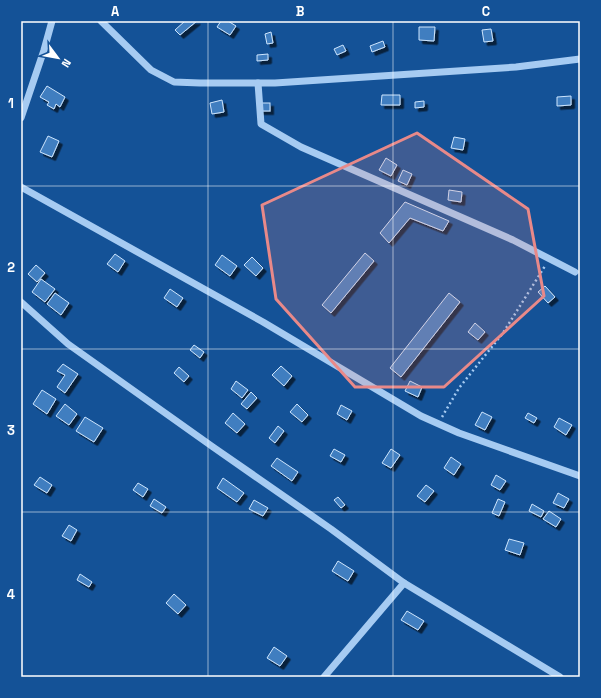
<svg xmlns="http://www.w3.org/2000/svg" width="601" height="698" font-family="'Space Grotesk',sans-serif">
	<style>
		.building { fill: #417ec0; stroke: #cde5fd; filter: url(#shadow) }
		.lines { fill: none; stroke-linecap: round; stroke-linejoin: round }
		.path { stroke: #a6cbf2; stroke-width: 2.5; stroke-dasharray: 2 3; stroke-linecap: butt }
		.minor { stroke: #a6cbf2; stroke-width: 7 }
		.marked { fill: #e88989; fill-opacity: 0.2; stroke: #e88989; stroke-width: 3; stroke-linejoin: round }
		.grid { fill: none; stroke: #fff; stroke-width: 1; stroke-opacity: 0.55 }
		.neatline { fill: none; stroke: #fff; stroke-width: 1.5 }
		.grid-label { font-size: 13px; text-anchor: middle; font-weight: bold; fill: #fff }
	</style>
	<defs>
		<filter id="shadow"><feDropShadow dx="3.5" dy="3.5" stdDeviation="0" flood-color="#0009"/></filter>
	</defs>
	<rect width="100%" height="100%" fill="#145297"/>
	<g class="building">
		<polygon points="185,21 197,21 180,35 175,30"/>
		<polygon points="221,21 228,21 236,26 230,35 217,27"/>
		<polygon points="419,27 435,27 434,41 419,40"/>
		<polygon points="491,29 493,41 484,42 482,30"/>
		<polygon points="271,32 273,43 267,44 265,34"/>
		<polygon points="383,41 385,47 372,52 370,46"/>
		<polygon points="343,45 346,51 337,55 334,49"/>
		<polygon points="268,54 268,60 257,61 257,55"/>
		<polygon points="47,86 65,97 60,107 56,104 54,109 47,105 49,102 40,97"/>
		<polygon points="382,95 400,95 400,105 381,105"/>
		<polygon points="571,96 571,105 557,106 557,97"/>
		<polygon points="222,100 224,112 212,114 210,103"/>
		<polygon points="424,101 424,107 415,108 415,102"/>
		<rect x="259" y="103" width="11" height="8"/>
		<polygon points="48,136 59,141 52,157 40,152"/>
		<polygon points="454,137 465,139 463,150 451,148"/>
		<polygon points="386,158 397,165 391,176 379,170"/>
		<polygon points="403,170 412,174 407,185 398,181"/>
		<polygon points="449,190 462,192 461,202 448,200"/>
		<polygon points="405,202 449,221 443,231 410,218 389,243 380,233"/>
		<polygon points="365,253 374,261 331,313 322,305"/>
		<polygon points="115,254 125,261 118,272 107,264"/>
		<polygon points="222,255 237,266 230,276 215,265"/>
		<polygon points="252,257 263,268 256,276 244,265"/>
		<polygon points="36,265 45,273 37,282 28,274"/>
		<polygon points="41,279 55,289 45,302 32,292"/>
		<polygon points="545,286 555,297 548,303 538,292"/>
		<polygon points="170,289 183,298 177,307 164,298"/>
		<polygon points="55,293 69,303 61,315 47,304"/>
		<polygon points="449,293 460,302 401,377 390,368"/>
		<polygon points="475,323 485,332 478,340 468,332"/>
		<polygon points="194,345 204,352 200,358 190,350"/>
		<polygon points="63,364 78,374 65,393 57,387 65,375 57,371"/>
		<polygon points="281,366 292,376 284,386 272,375"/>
		<polygon points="179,367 189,376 184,382 174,373"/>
		<polygon points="236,381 248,390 242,398 231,389"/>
		<polygon points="410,381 422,387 418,397 405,391"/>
		<polygon points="42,390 56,399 47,414 33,404"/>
		<polygon points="251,392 257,398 247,409 241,404"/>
		<polygon points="65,404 77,414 69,425 56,416"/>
		<polygon points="297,404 308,415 302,422 290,412"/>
		<polygon points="341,405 352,411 347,420 337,414"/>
		<polygon points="482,412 492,417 485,430 475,425"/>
		<polygon points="233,413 245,424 237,433 225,423"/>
		<polygon points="528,413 537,418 534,423 525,418"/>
		<polygon points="85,417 103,428 94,442 76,431"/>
		<polygon points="559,418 572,425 566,435 554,427"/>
		<polygon points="278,426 284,431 275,443 269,438"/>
		<polygon points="334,449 345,455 341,462 330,456"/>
		<polygon points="391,449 400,455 391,468 382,463"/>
		<polygon points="451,457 461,464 454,475 444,468"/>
		<polygon points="277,458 298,472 292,481 271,466"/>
		<polygon points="496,475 506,481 500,490 491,485"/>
		<polygon points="40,477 52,485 47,493 34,485"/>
		<polygon points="223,478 244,493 237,502 217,488"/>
		<polygon points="138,483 148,489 143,497 133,490"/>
		<polygon points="426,485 434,491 425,502 417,496"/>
		<polygon points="558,493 569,499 564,508 553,503"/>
		<polygon points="338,497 345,505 341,508 334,500"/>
		<polygon points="154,499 166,507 162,513 150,506"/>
		<polygon points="498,499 505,502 499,516 492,513"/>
		<polygon points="254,500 268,508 263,516 249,509"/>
		<polygon points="532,504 544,511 541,517 529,511"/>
		<polygon points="549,511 561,519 556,527 543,519"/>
		<polygon points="69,525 77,530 71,541 62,536"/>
		<polygon points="509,539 524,543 520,555 505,550"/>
		<polygon points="338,561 354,571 348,581 332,571"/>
		<polygon points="80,574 92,582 89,587 77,580"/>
		<polygon points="174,594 186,605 178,614 166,603"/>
		<polygon points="407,611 424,621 418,630 401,620"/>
		<polygon points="274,647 287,656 280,666 267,658"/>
	</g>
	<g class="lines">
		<polyline class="path" points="442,417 459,388 503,333 545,266"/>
		<g class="minor">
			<polyline points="101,21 151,70 174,82 200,83 275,83 516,67 580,59"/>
			<polyline points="258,83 261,124 301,147 513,240 575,272"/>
			<polyline points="21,118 44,50 52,21"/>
			<polyline points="21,187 263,322 421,416 459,433 580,476"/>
			<polyline points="21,302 68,344 213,447 331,529 404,583 560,677"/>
			<polyline points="324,677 404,583"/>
		</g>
	</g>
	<path class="marked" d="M417,133L528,209L544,296L444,387H355L276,299L262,205Z"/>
	<path class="grid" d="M208,21V677M393,21V677M21,186H580M21,349H580M21,512H580"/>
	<rect width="601" height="698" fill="none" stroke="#145297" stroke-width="44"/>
	<g transform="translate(58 58) rotate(122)" stroke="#145297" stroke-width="3" paint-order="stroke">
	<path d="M0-3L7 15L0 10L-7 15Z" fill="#ffffff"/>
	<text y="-6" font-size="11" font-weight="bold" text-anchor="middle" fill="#ffffff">N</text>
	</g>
	<rect x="22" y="22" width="557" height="654" class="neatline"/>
	<g class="grid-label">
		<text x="115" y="16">A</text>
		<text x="300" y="16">B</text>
		<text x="486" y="16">C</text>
		<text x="11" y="108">1</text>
		<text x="11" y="272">2</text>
		<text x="11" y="435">3</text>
		<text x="11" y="599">4</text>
	</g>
</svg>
